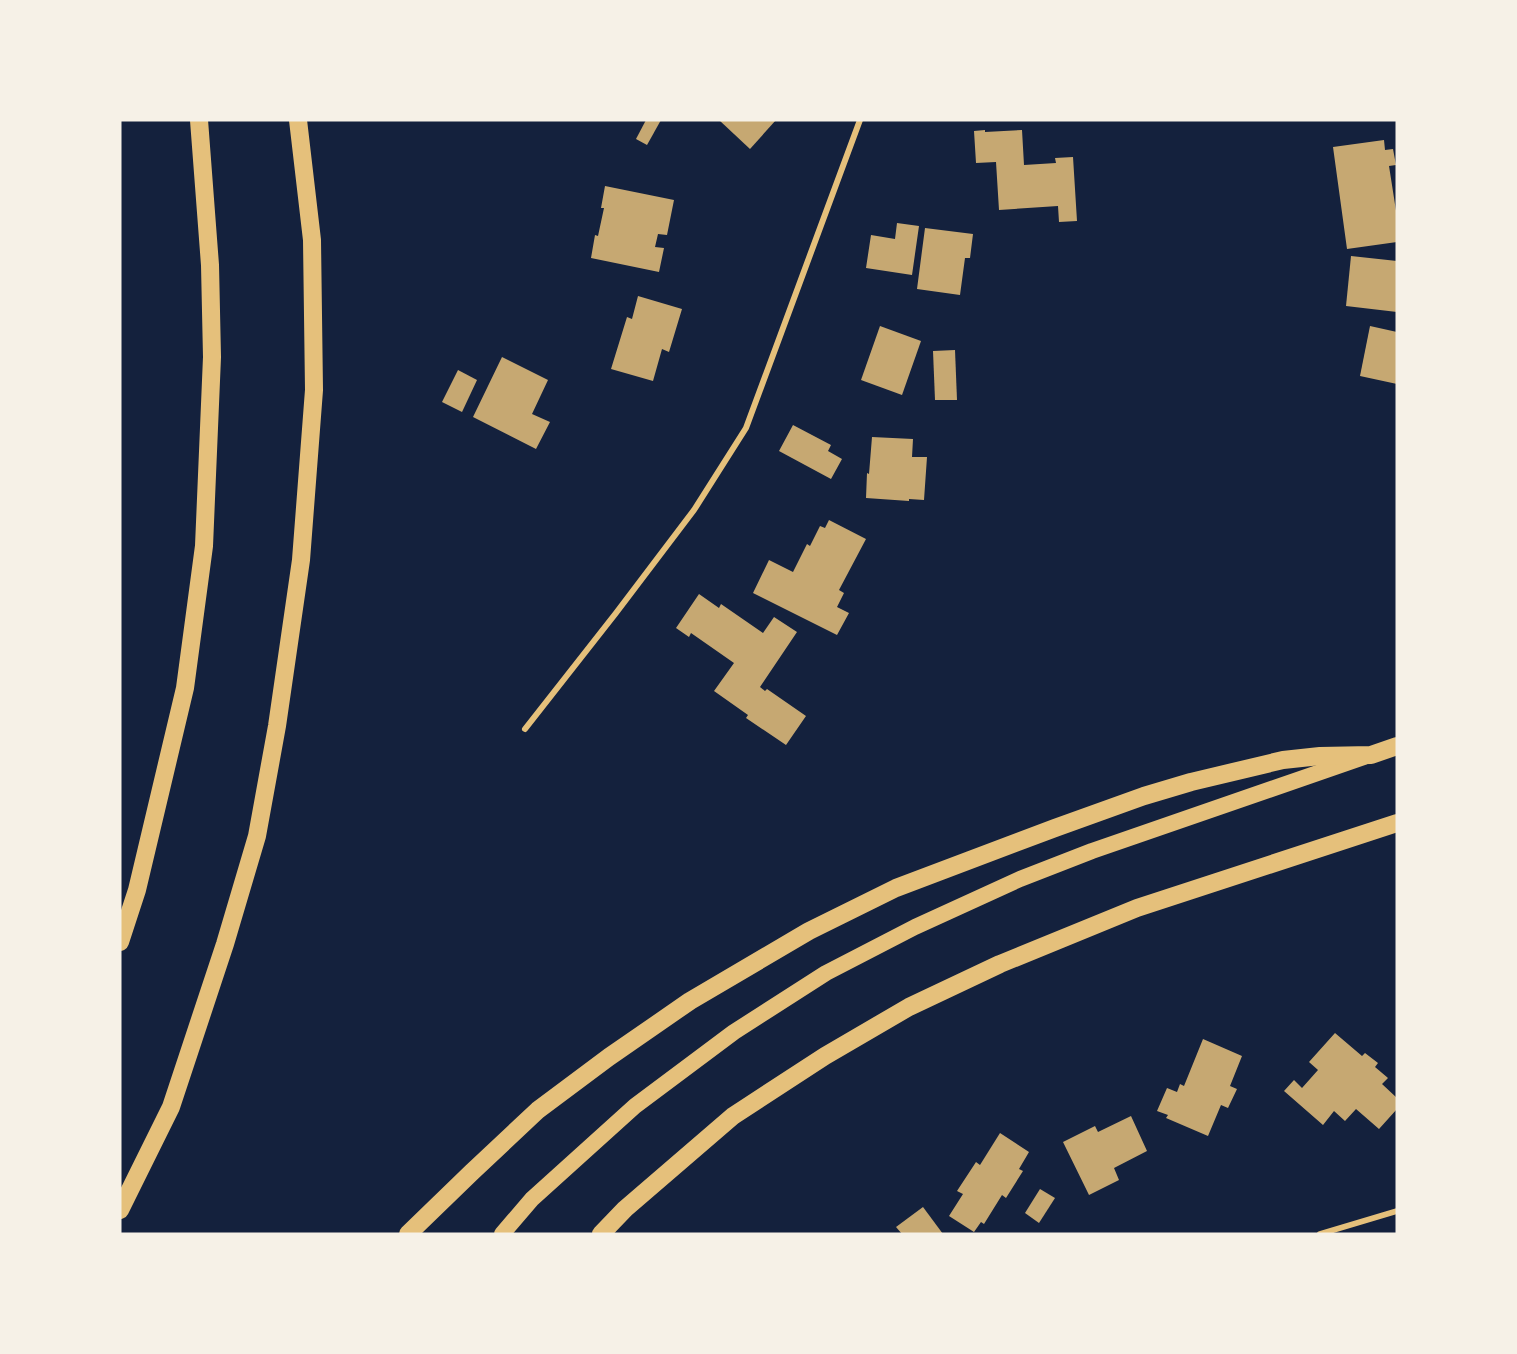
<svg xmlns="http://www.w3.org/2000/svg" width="1517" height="1354" font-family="'PT Sans',sans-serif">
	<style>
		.building { fill: #c6a872 }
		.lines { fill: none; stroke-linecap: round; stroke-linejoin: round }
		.minor { stroke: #e5c07b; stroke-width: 6 }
		.trunk { stroke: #e5c07b; stroke-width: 16 }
		.motorway { stroke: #e5c07b; stroke-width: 18 }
	</style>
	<rect width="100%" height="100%" fill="#14213d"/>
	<g class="building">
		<polygon points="646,120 661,120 647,145 636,139"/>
		<polygon points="719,120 776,120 750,149"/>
		<polygon points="985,130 985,132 1022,130 1024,165 1056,163 1055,158 1073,157 1077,221 1059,222 1058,206 999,210 996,162 976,163 974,131"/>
		<polygon points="1384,140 1385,150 1393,149 1396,165 1389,166 1397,217 1397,242 1347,249 1333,147"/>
		<polygon points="605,186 674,200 667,235 658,234 655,247 664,248 659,272 591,258 595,235 598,236 604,208 601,208"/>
		<polygon points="897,223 919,226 912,275 866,268 871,235 895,239"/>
		<polygon points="925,228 973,234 970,258 965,258 960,295 917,289"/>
		<polygon points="1351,256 1397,261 1397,312 1346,306"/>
		<polygon points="638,296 682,309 669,352 662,349 653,381 611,369 627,317 632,319"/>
		<polygon points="880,326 921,341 902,395 861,380"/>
		<polygon points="1370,326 1397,332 1397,384 1360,376"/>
		<polygon points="955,350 957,400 935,400 933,351"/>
		<polygon points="502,357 548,380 532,414 550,422 536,449 473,417"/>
		<polygon points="458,370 477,380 462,412 442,402"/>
		<polygon points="793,425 831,445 828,451 842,459 831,479 779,451"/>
		<polygon points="872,437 913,439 912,457 927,457 924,500 909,499 909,501 866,498 867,473 869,474"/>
		<polygon points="829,520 866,539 839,590 844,593 837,607 849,613 837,635 753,593 769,560 793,572 807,544 810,546 820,526 825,528"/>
		<polygon points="699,594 719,608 721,604 763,633 774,617 797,632 760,687 765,691 767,689 806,716 786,745 746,718 748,715 714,691 734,663 691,633 689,637 676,628"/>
		<polygon points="1335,1033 1362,1056 1365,1053 1378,1063 1375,1067 1388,1078 1382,1084 1397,1098 1397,1109 1379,1129 1356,1109 1345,1121 1334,1111 1323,1125 1284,1091 1294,1080 1302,1088 1318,1070 1309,1062"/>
		<polygon points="1203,1039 1242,1056 1230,1086 1237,1089 1228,1108 1221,1105 1208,1136 1166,1118 1168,1115 1157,1111 1167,1088 1177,1092 1180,1084 1184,1086"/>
		<polygon points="1131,1116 1147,1151 1114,1168 1119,1180 1089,1195 1063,1142 1095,1126 1098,1132"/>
		<polygon points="1000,1133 1029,1152 1019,1169 1023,1171 1006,1198 1002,1195 984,1224 981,1222 974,1232 949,1216 963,1194 957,1191 976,1162 980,1165"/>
		<polygon points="1040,1189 1055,1198 1039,1223 1025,1213"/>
		<polygon points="923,1207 943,1234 902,1234 896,1227"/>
	</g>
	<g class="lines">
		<g class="minor">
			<polyline points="525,729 616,613 694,510 746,428 860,120"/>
			<polyline points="1320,1234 1397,1211"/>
		</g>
		<polyline class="trunk" points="502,1234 532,1199 635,1106 734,1032 826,973 915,927 1020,879 1092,851 1364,757"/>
		<g class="motorway">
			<polyline points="120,942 137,890 185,688 204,546 212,357 210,265 199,120"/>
			<polyline points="120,1210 171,1107 225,944 257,836 277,726 301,560 314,390 312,240 298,120"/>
			<polyline points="408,1234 472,1172 538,1110 609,1057 690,1001 809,931 896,888 1055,828 1144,796 1191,782 1283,760 1320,756 1371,755 1397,746"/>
			<polyline points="601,1234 625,1209 733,1116 825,1056 909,1007 1000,964 1137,908 1397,823"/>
		</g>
	</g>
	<rect width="1517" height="1354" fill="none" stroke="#f6f1e7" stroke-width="243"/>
</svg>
